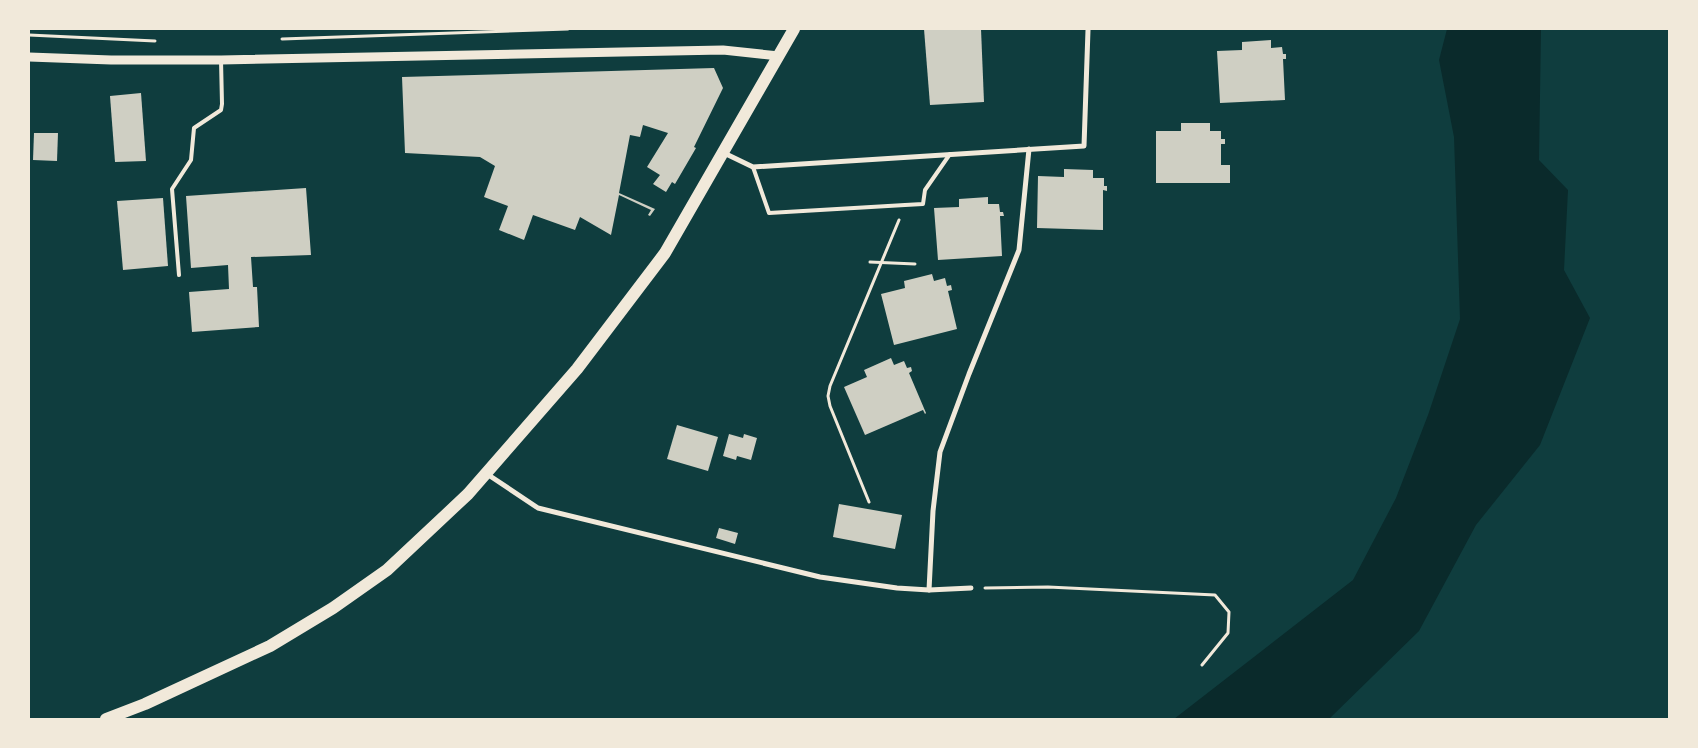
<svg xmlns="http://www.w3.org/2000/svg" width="1698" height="748" font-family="Figtree,sans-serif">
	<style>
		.water { fill: #0a2a2b }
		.building { fill: #cfcfc3 }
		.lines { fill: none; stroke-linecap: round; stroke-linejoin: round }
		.path { stroke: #f1e9da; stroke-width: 3 }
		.service { stroke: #f1e9da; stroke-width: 4 }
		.minor { stroke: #f1e9da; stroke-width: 5 }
		.tertiary { stroke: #f1e9da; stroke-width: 9 }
		.primary { stroke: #f1e9da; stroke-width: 12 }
	</style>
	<rect width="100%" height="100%" fill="#0f3d3e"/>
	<polygon class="water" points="1447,29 1541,29 1539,160 1568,190 1564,270 1590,318 1540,445 1476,525 1419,631 1329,719 1174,719 1353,580 1396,498 1428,415 1460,319 1454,137 1439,60"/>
	<g class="building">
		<polygon points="924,29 981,29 984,102 930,105"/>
		<polygon points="1271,40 1271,48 1282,47 1283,54 1286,54 1286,59 1283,59 1285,100 1220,103 1217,51 1242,50 1242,42"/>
		<polygon points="714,68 723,88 694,147 696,148 675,184 672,182 666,192 653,184 660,175 647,167 668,133 643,125 640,137 630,135 619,193 655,209 650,216 648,215 651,210 619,195 611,235 580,217 575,230 533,215 524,240 499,230 508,206 484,197 495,166 480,157 405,153 402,77"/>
		<polygon points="141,93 146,161 115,162 110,96"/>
		<polygon points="1181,123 1210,123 1210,131 1221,131 1221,139 1225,139 1225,144 1221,144 1221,165 1230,165 1230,183 1156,183 1156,131 1181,131"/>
		<polygon points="34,133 58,133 57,161 33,160"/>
		<polygon points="1064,169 1093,170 1093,178 1104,178 1104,186 1107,186 1107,191 1103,190 1103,230 1037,228 1038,176 1064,177"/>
		<polygon points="306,188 311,255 251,257 253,287 257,287 259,327 192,332 189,292 229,289 228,265 191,268 186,196"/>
		<polygon points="988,197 988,204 999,204 1000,212 1003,212 1004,216 1000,216 1002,256 938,260 934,208 959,207 959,199"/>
		<polygon points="163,198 168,266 123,270 117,201"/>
		<polygon points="932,274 934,281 945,278 947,286 951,285 952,290 948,291 957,329 894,345 881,294 905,288 904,281"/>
		<polygon points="891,358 894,365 904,361 907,368 911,367 912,371 909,373 926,413 925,414 923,410 865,435 844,387 867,377 864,370"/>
		<polygon points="677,425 718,437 708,471 667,459"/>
		<polygon points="729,434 743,438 744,434 757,438 751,460 737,456 736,460 723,456"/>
		<polygon points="839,504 902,515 895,549 833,537"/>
		<polygon points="719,528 738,533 735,544 716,538"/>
	</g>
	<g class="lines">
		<g class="path">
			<polyline points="29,35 155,41"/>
			<polyline points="282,39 568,29"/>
			<polyline points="870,262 915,264"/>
			<polyline points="869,502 830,406 828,396 830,386 899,220"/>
			<polyline points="985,588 1048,587 1215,595 1229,612 1228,633 1202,665"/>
		</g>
		<g class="service">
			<polyline points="753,167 769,213 905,205 923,204 925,190 950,154"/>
			<polyline points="179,275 172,189 191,160 194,128 221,110 222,104 221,60"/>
		</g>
		<g class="minor">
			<polyline points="724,153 753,167 1084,146 1088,30"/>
			<polyline points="487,474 538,508 820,577 897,588 929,590 971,588"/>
			<polyline points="929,590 933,511 940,452 969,374 1019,250 1029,149"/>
		</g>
		<polyline class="tertiary" points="29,57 111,60 221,60 723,50 779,56"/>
		<polyline class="primary" points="106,719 145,704 270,646 333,608 387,570 468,494 577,369 665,253 794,29"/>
	</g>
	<rect width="1698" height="748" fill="none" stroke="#f1e9da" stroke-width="60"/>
</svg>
